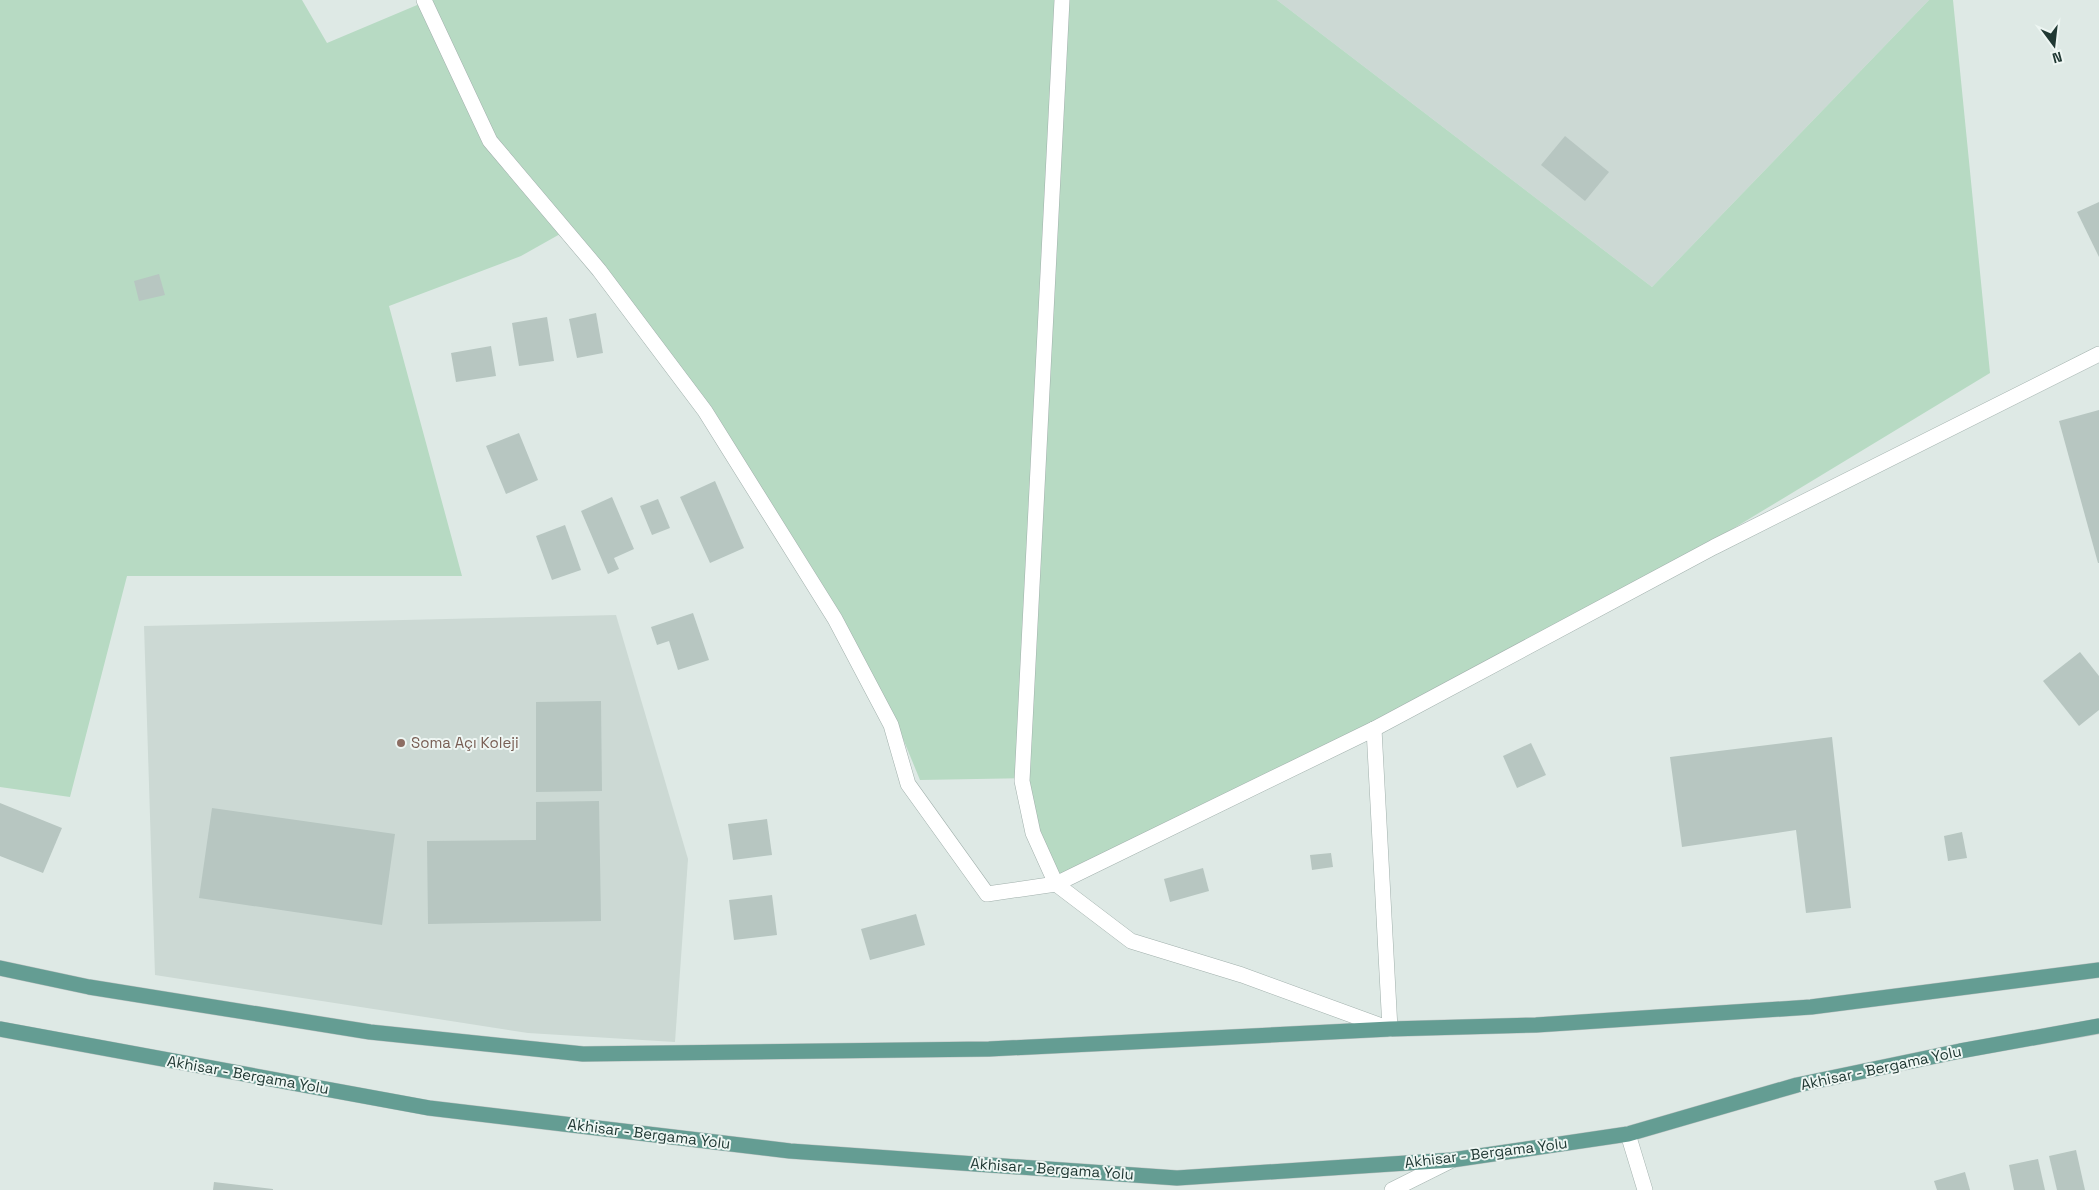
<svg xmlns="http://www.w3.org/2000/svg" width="2099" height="1190" font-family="'Space Grotesk',sans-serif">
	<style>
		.built { fill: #ccd9d4 }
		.green { fill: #b7dac3 }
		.building { fill: #b7c6c1 }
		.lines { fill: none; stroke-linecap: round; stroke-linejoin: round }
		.minor-casing { stroke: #a1b0ac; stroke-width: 16 }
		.major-casing { stroke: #bcc3c2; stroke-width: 16 }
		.minor { stroke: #fff; stroke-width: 15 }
		.major { stroke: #649d93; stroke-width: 15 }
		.education-dot { fill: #8d6e63; stroke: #eef6f3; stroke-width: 2 }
		.labels { text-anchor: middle; stroke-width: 4; stroke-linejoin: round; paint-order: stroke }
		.education-label { font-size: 15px; fill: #785e54; stroke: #eef6f3; text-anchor: start }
		.street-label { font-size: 15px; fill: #203833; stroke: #eef6f3 }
	</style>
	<rect width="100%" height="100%" fill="#dee9e5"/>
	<g class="built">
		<polygon points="1277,0 1929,0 1652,287"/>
		<polygon points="616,615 688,859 675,1042 528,1033 155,975 144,626"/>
	</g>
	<polygon class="green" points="0,0 302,0 327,43 429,0 1277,0 1652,287 1929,0 1953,0 1990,373 1711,542 1370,725 1059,876 1040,830 1029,778 920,780 897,724 840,617 569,229 521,256 389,306 462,576 127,576 70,797 0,787"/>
	<g class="building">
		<polygon points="1565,136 1609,172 1585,201 1541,165"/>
		<polygon points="2099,202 2099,257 2077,212"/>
		<polygon points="159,274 165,295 139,301 134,281"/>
		<polygon points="596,313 603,353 577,358 569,319"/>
		<polygon points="547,317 554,361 519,366 512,323"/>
		<polygon points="491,346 496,376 456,382 451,353"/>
		<polygon points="2099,410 2099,563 2098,563 2059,421"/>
		<polygon points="519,433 538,480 506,494 486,446"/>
		<polygon points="715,481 744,548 710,563 680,497"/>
		<polygon points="612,497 634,549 614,558 619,569 608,574 581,511"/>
		<polygon points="658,499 670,528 652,535 640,506"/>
		<polygon points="565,525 581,570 552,580 536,536"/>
		<polygon points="693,613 709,660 678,670 669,641 657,645 651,627"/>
		<polygon points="2080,652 2099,676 2099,710 2079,726 2043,681"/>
		<polygon points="601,701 602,791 536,792 536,702"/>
		<polygon points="1832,737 1851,908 1806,913 1796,830 1682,847 1670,757"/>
		<polygon points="1531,743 1546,775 1517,788 1503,756"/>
		<polygon points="599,801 601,921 428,924 427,841 536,840 536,802"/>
		<polygon points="0,803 62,828 43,873 0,856"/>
		<polygon points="212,808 395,834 382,925 199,898"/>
		<polygon points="767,819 772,855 733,860 728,824"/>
		<polygon points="1962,832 1967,858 1948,861 1944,836"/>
		<polygon points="1331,853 1333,867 1312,870 1310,855"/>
		<polygon points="1203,868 1209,891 1170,902 1164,879"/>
		<polygon points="772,895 777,935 734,940 729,900"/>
		<polygon points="916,914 925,945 870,960 861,929"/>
		<polygon points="2076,1150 2085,1190 2057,1190 2049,1156"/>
		<polygon points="2038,1159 2045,1190 2014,1190 2009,1165"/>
		<polygon points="1965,1172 1970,1190 1937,1190 1934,1181"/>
		<polygon points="214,1182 273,1189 273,1190 213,1190"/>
	</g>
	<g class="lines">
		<g class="minor-casing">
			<g id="minor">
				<polyline points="424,0 490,141 599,270 705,411 835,619 891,725 908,784 987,894 1056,884 1374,729 1714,547 2099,354"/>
				<polyline points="1062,0 1022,781 1033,833 1056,884 1131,941 1242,975 1390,1029 1374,729"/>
				<polyline points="1628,1134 1645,1190"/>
				<polyline points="1392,1190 1452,1160"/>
			</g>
		</g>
		<g class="major-casing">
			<g id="major">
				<polyline points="0,968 89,987 370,1032 583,1054 989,1049 1390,1029 1536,1025 1811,1007 2099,970"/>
				<polyline points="0,1029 429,1108 790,1151 1177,1178 1452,1160 1628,1134 1797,1085 1960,1051 2099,1026"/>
			</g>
		</g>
		<use href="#minor" class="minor"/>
		<use href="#major" class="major"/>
	</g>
	<circle class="education-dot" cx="401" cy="743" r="5"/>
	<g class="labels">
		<g class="education-label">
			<text x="411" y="748">Soma Açı Koleji</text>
		</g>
		<g class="street-label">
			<text transform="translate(1881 1068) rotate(-12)" y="5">Akhisar - Bergama Yolu</text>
			<text transform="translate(248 1075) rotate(10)" y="5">Akhisar - Bergama Yolu</text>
			<text transform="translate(649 1134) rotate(7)" y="5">Akhisar - Bergama Yolu</text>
			<text transform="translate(1486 1153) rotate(-7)" y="5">Akhisar - Bergama Yolu</text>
			<text transform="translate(1052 1169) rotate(4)" y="5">Akhisar - Bergama Yolu</text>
		</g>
	</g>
	<g transform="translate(2054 45) rotate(165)" stroke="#eef6f3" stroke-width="4" paint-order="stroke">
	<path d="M0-4L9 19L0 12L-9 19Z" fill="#203833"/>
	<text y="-8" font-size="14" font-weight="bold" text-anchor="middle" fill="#203833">N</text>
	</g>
</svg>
